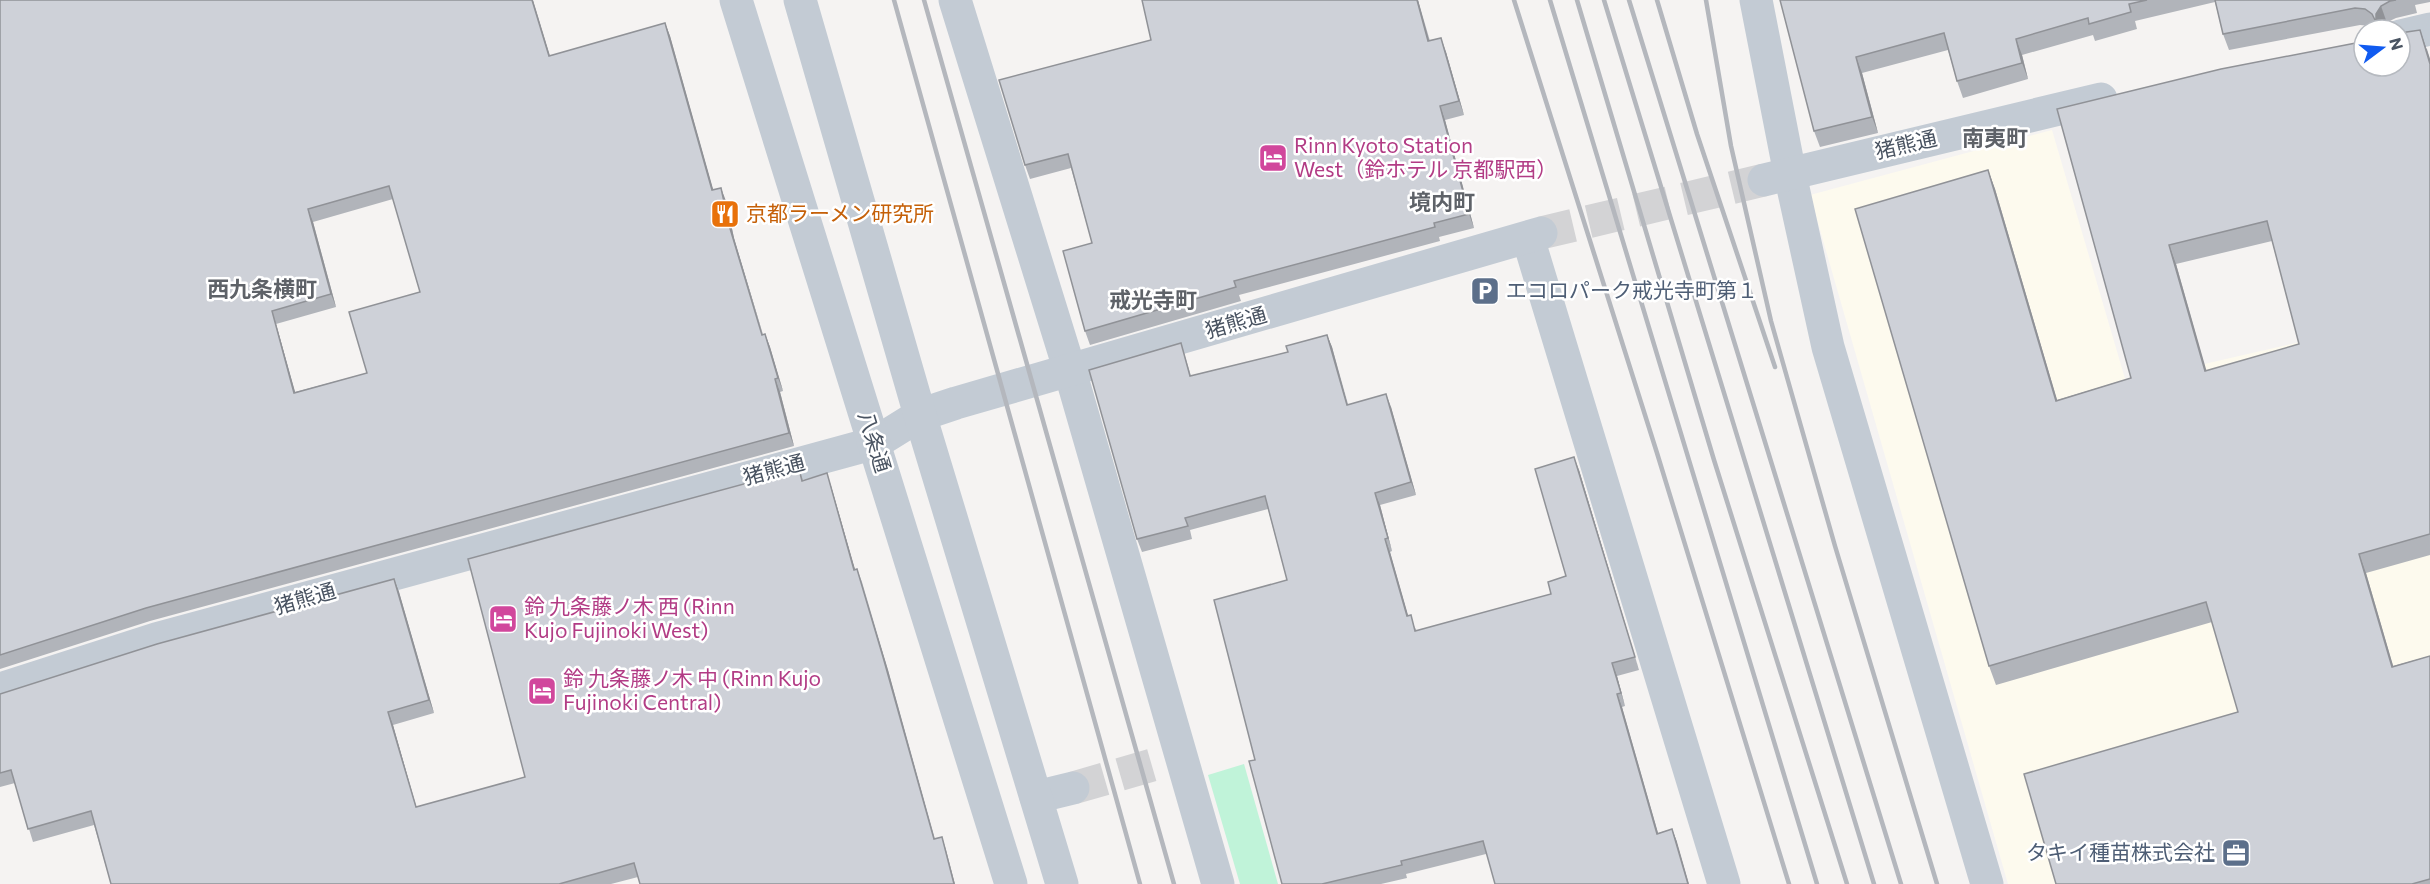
<svg xmlns="http://www.w3.org/2000/svg" width="2430" height="884" font-family="Commissioner,'Noto Sans JP',sans-serif">
	<style>
		.commercial { fill: #fdfaee }
		.green { fill: #c0f3d9 }
		.lines { fill: none; stroke-linecap: round; stroke-linejoin: round }
		.minor-tunnel { stroke: #d3d3d5; stroke-width: 33; stroke-dasharray: 33 16; stroke-linecap: butt }
		.minor { stroke: #c3cbd4; stroke-width: 33 }
		.tertiary { stroke: #c3cbd4; stroke-width: 33 }
		.rail { stroke: #b4b7bd; stroke-width: 4.5 }
		.wall { fill: #b1b4ba; fill-rule: evenodd }
		.shaded-wall { fill: #909297 }
		.building { fill: #ced1d8; stroke: #909297; stroke-width: 1.5; fill-rule: evenodd }
		.labels { text-anchor: middle; stroke-width: 5; stroke-linejoin: round; paint-order: stroke }
		.street-label { font-size: 21px; fill: #495361; stroke: #fff }
		.hotel-label { font-size: 21px; fill: #b23c85; stroke: #fff; text-anchor: start }
		.food-label { font-size: 21px; fill: #c56008; stroke: #fff; text-anchor: start }
		.service-label { font-size: 21px; fill: #4e5e75; stroke: #fff; text-anchor: start }
		.neighbourhood-label { font-size: 22px; font-weight: bold; fill: #5e6268; stroke: #fff }
	</style>
	<rect width="100%" height="100%" fill="#f5f3f2"/>
	<polygon class="commercial" points="2052,130 2126,382 2430,312 2430,884 2008,884 1810,195"/>
	<polygon class="green" points="1244,764 1278,884 1240,884 1208,775"/>
	<g class="lines">
		<g class="minor-tunnel">
			<polyline points="1541,233 1764,180"/>
			<polyline points="1073,788 1180,757"/>
		</g>
		<g class="minor">
			<polyline points="955,0 1070,371 1218,884"/>
			<polyline points="1756,0 1790,174 1828,347 1987,884"/>
			<polyline points="2400,36 2430,29"/>
			<polyline points="1764,180 2101,99"/>
			<polyline points="1528,238 1724,884"/>
			<polyline points="0,689 156,639 875,443 920,415 956,403 1541,233"/>
			<polyline points="1036,797 1073,788"/>
		</g>
		<g class="tertiary">
			<polyline points="736,0 1011,884"/>
			<polyline points="800,0 920,415 1062,884"/>
		</g>
		<g class="rail">
			<polyline points="894,0 1140,884"/>
			<polyline points="924,0 1174,884"/>
			<polyline points="1514,0 1657,453 1789,884"/>
			<polyline points="1550,0 1817,884"/>
			<polyline points="1577,0 1714,460 1847,884"/>
			<polyline points="1604,0 1874,884"/>
			<polyline points="1629,0 1901,884"/>
			<polyline points="1657,0 1697,134 1775,367"/>
			<polyline points="1706,0 1731,146 1771,321 1835,546 1937,884"/>
		</g>
	</g>
	<g class="wall">
		<path d="M0,0L550,56L665,23L670,36L713,190L726,201L734,238L763,335L765,334L770,347L783,391L780,392L794,446L150,621L0,669ZM393,199L420,292L367,373L295,392L276,324L336,307L313,222Z"/>
		<polygon points="1142,0 1418,0 1430,41 1446,52 1464,115 1445,120 1474,228 1439,237 1440,241 1239,295 1241,301 1090,345 1085,331 1092,243 1071,168 1030,179 1025,165 1151,40"/>
		<polygon points="1780,0 2430,0 2430,2 2415,5 2417,13 2396,18 2375,28 2371,26 2360,25 2229,50 2223,34 2215,2 2135,21 2137,29 2095,41 2093,35 2022,55 2028,79 1963,98 1957,81 1948,50 1862,73 1878,133 1820,147 1814,131"/>
		<path d="M2361,42L2427,49L2430,59V555L2366,573L2393,666L2430,656V884H2056L2238,712L2212,622L1996,685L1989,666L1988,170L1995,189L2057,400L2131,378L2057,109ZM2272,241L2299,344L2206,371L2176,264Z"/>
		<polygon points="1327,335 1332,347 1348,404 1391,407 1416,495 1380,505 1392,551 1390,552 1408,616 1417,631 1551,594 1566,576 1579,470 1639,670 1617,676 1625,706 1622,707 1658,833 1672,829 1677,842 1486,854 1406,874 1407,878 1381,884 1282,884 1255,760 1287,580 1268,509 1190,530 1192,539 1142,552 1137,539 1181,343 1191,376 1288,352"/>
		<polygon points="799,469 803,480 831,486 855,570 857,569 862,582 888,670 935,839 946,850 638,877 611,884 111,884 94,825 33,842 15,783 0,787 0,694 394,579 399,592 434,713 393,725 416,807 525,777"/>
	</g>
	<g class="shaded-wall">
		<polygon points="532,0 533,0 554,69 549,56"/>
		<polygon points="1417,0 1418,0 1433,55 1428,41"/>
		<polygon points="2381,6 2387,23 2382,30 2379,30 2376,22 2376,14"/>
		<polygon points="665,23 670,36 717,203 712,190"/>
		<polygon points="2420,30 2430,59 2430,64"/>
		<polygon points="1441,38 1446,52 1464,115 1459,101"/>
		<polygon points="2016,39 2022,55 2028,79 2022,63"/>
		<polygon points="1856,57 1862,73 1878,133 1872,117"/>
		<polygon points="1440,106 1445,120 1474,228 1469,214"/>
		<polygon points="1988,170 1995,189 2063,420 2056,401"/>
		<polygon points="721,188 726,201 734,238 767,348 729,225"/>
		<polygon points="308,209 313,222 336,307 331,294"/>
		<polygon points="2169,245 2176,264 2212,390 2205,371"/>
		<polygon points="272,311 276,324 299,406 294,393"/>
		<polygon points="765,334 770,347 783,391 778,378"/>
		<polygon points="1327,335 1332,347 1351,418 1347,405"/>
		<polygon points="775,379 780,392 794,446 789,433"/>
		<polygon points="1386,394 1391,407 1416,495 1411,482"/>
		<polygon points="1574,457 1579,470 1639,670 1635,657"/>
		<polygon points="827,473 831,486 859,583 854,570"/>
		<polygon points="1375,493 1380,505 1392,551 1388,538"/>
		<polygon points="1385,539 1390,552 1412,629 1407,616"/>
		<polygon points="2359,554 2366,573 2399,686 2392,667"/>
		<polygon points="857,569 888,670 938,852 934,839"/>
		<polygon points="394,579 399,592 434,713 429,700"/>
		<polygon points="1612,663 1617,676 1625,706 1621,693"/>
		<polygon points="1617,694 1622,707 1662,847 1657,834"/>
		<polygon points="388,712 393,725 420,820 416,807"/>
		<polygon points="1672,829 1677,842 1689,884 1688,884"/>
		<polygon points="942,837 946,850 955,884 954,884"/>
	</g>
	<g class="building">
		<path d="M0,0H532L549,56L665,23L712,190L721,188L729,225L762,335L765,334L778,378L775,379L789,433L146,608L0,655ZM389,186L420,292L349,312L367,373L294,393L272,311L331,294L308,209Z"/>
		<polygon points="1142,0 1417,0 1428,41 1441,38 1459,101 1440,106 1469,214 1434,223 1435,227 1234,281 1236,287 1085,331 1063,251 1092,243 1068,154 1025,165 999,80 1151,40"/>
		<polygon points="1780,0 2147,0 2129,4 2131,12 2089,24 2088,18 2016,39 2022,63 1957,81 1944,33 1856,57 1872,117 1814,131"/>
		<polygon points="2215,0 2396,0 2390,1 2381,6 2376,14 2376,22 2372,14 2365,9 2355,8 2223,34"/>
		<polygon points="2375,22 2380,30 2375,30"/>
		<path d="M2420,30L2430,64V534L2359,554L2392,667L2430,656V879L2412,884H2056L2024,774L2238,712L2206,602L1989,666L1855,209L1988,170L2056,401L2131,378L2057,109L2221,69L2361,42L2364,41V66H2400V33ZM2267,221L2299,344L2205,371L2169,245Z"/>
		<polygon points="1327,335 1347,405 1386,394 1411,482 1375,493 1388,538 1385,539 1407,616 1411,615 1415,631 1551,594 1548,582 1566,576 1535,469 1574,457 1635,657 1612,663 1621,693 1617,694 1657,834 1672,829 1688,884 1495,884 1483,841 1401,861 1402,865 1322,884 1282,884 1249,761 1255,760 1214,600 1287,580 1265,496 1185,518 1188,526 1137,539 1089,370 1181,343 1190,376 1288,352 1286,346"/>
		<polygon points="799,469 802,481 827,473 854,570 857,569 883,657 934,839 942,837 954,884 640,884 634,863 559,884 111,884 91,811 28,829 11,770 0,773 0,694 157,644 394,579 429,700 388,712 416,807 525,777 468,559"/>
	</g>
	<defs>
		<g id="hotel-square" transform="scale(1.5)"><rect x="-9" y="-9" width="18" height="18" rx="4" fill="#d1479c" stroke="#fff"/><path d="M-6-4.5h1.5V1H6V5H4.5V3h-9V5H-6ZM-4 0a1.8 1.8 0 1 1 3.6 0ZM.5 0V-2.5h3Q6-2.5 6 0Z" fill="#fff"/></g>
		<g id="restaurant-square" transform="scale(1.5)"><rect x="-9" y="-9" width="18" height="18" rx="4" fill="#e8710a" stroke="#fff"/><path d="M-5-6h1v4h1v-4h1v4h1v-4h1v5L-1.5 .5V6h-2V.5L-5-1ZM5-6V6H3V1.5H1.5Q1.5-4 5-6Z" fill="#fff"/></g>
		<g id="parking-square" transform="scale(1.5)"><rect x="-9" y="-9" width="18" height="18" rx="4" fill="#5c6f8a" stroke="#fff"/><path d="M-3.5-5.5H1a3.5 3.5 0 0 1 0 7H-1V5.5H-3.5ZM-1-3.4V-.6H.8a1.4 1.4 0 0 0 0-2.8Z" fill="#fff"/></g>
		<g id="office-square" transform="scale(1.5)"><rect x="-9" y="-9" width="18" height="18" rx="4" fill="#5c6f8a" stroke="#fff"/><path d="M-6-3h4V-5.5h4V-3h4V5H-6ZM-1-4.5V-3h2v-1.5ZM-6 0V1H6V0Z" fill="#fff"/></g>
	</defs>
	<g fill-rule="evenodd">
		<use href="#hotel-square" x="1273" y="158"/>
		<use href="#restaurant-square" x="725" y="214"/>
		<use href="#parking-square" x="1485" y="291"/>
		<use href="#hotel-square" x="503" y="619"/>
		<use href="#hotel-square" x="542" y="691"/>
		<use href="#office-square" x="2236" y="853"/>
	</g>
	<g class="labels">
		<g class="street-label">
			<text transform="translate(1906 145) rotate(-13)" y="7">猪熊通</text>
			<text transform="translate(1236 323) rotate(-16)" y="7">猪熊通</text>
			<text transform="translate(874 442) rotate(73)" y="7">八条通</text>
			<text transform="translate(774 470) rotate(-15)" y="7">猪熊通</text>
			<text transform="translate(305 599) rotate(-16)" y="7">猪熊通</text>
		</g>
		<g class="hotel-label">
			<text x="1294" y="153">Rinn Kyoto Station<tspan x="1294" dy="24">West（鈴ホテル 京都駅西）</tspan></text>
			<text x="524" y="614">鈴 九条藤ノ木 西 (Rinn<tspan x="524" dy="24">Kujo Fujinoki West)</tspan></text>
			<text x="563" y="686">鈴 九条藤ノ木 中 (Rinn Kujo<tspan x="563" dy="24">Fujinoki Central)</tspan></text>
		</g>
		<g class="food-label">
			<text x="746" y="221">京都ラーメン研究所</text>
		</g>
		<g class="service-label">
			<text x="1506" y="298">エコロパーク戒光寺町第１</text>
			<text x="2215" y="860" text-anchor="end">タキイ種苗株式会社</text>
		</g>
		<g class="neighbourhood-label">
			<text x="1995" y="146">南夷町</text>
			<text x="1442" y="210">境内町</text>
			<text x="262" y="297">西九条横町</text>
			<text x="1153" y="308">戒光寺町</text>
		</g>
	</g>
	<g transform="translate(2382 48) rotate(74)"><circle r="28" fill="#ffffff" stroke="#b6bac0" stroke-width="1.5"/>
	<path d="M0-4.5L10 22L0 15L-10 22Z" fill="#115bf0"/>
	<text y="-9" font-size="16" font-weight="bold" text-anchor="middle" fill="#495361">N</text>
	</g>
</svg>
